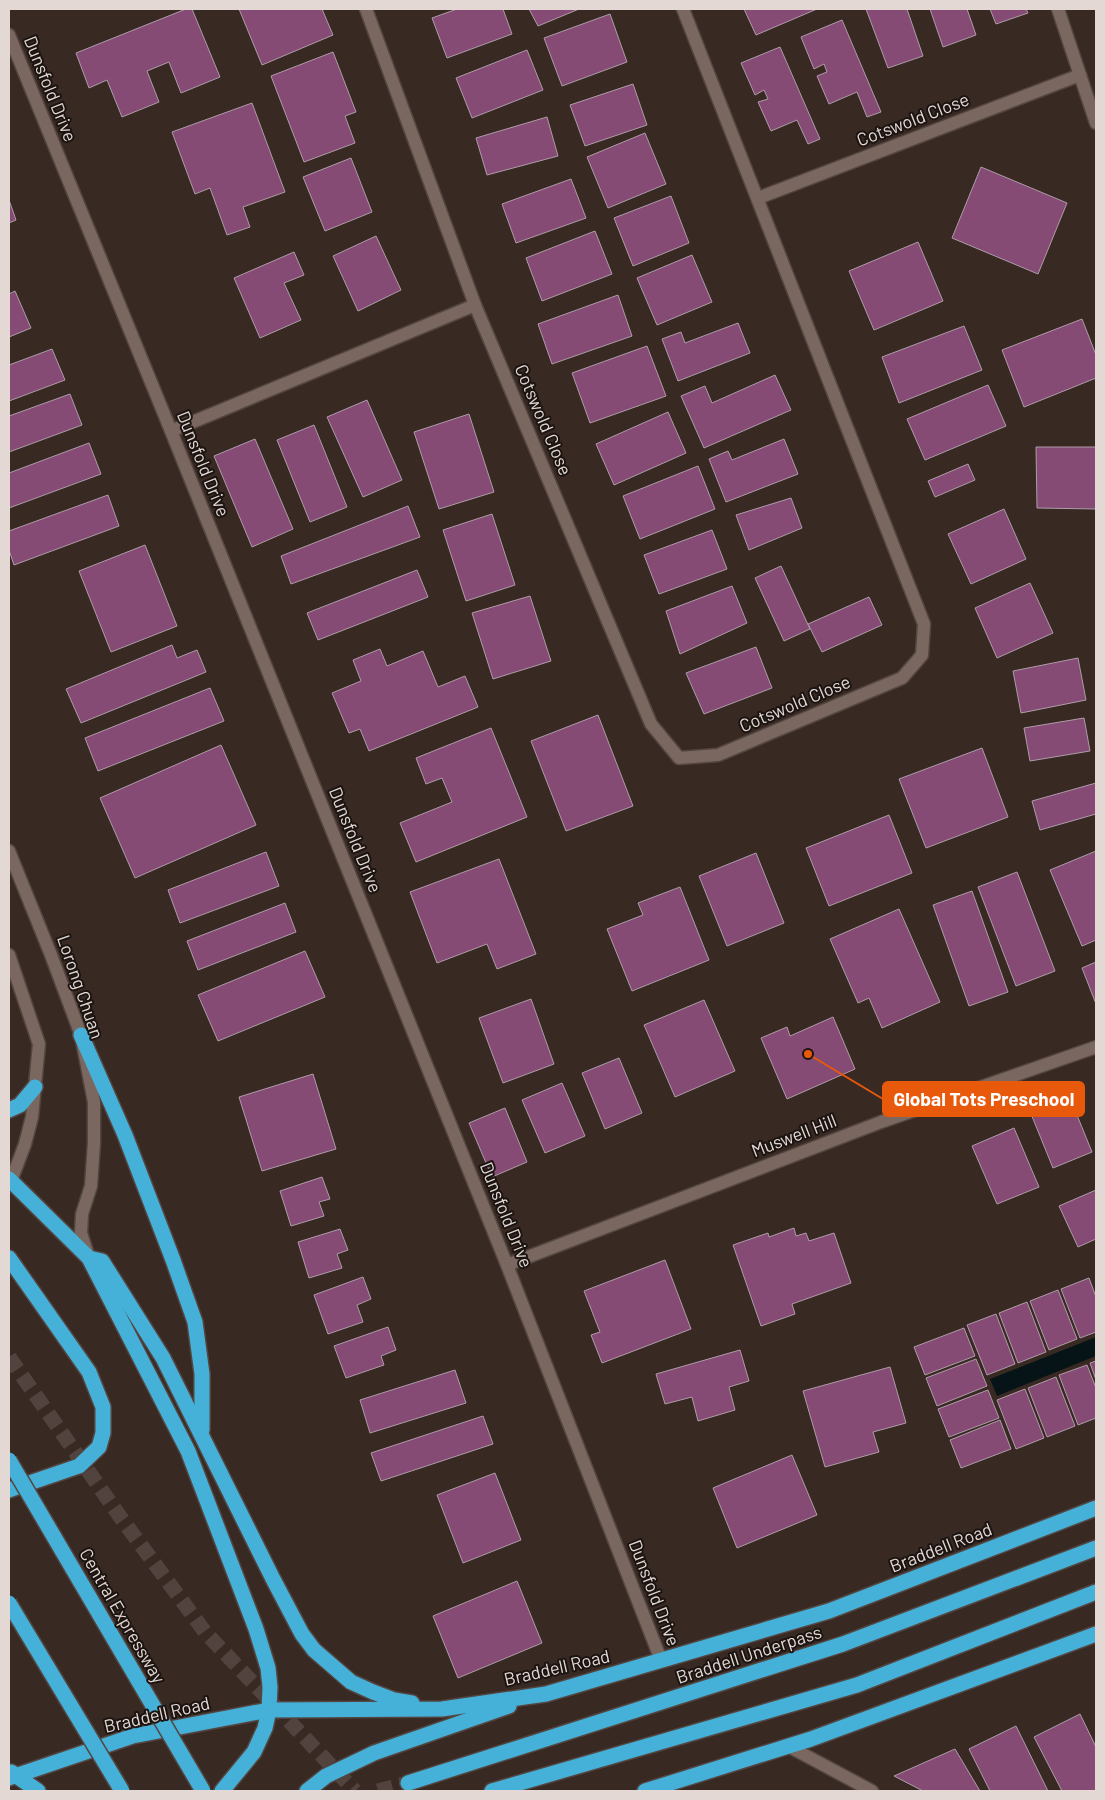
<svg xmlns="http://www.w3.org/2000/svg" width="1105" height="1800" font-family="Barlow,sans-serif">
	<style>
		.water { fill: #071417 }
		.building { fill: #854b75; stroke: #ae9ca8 }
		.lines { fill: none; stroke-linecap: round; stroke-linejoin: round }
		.highway-tunnel { stroke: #52433e; stroke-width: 15; stroke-dasharray: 15 8; stroke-linecap: butt }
		.street-casing { stroke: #534540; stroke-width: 15 }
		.secondary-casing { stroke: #534540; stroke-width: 15 }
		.highway-casing { stroke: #534540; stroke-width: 18 }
		.street { stroke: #7a6760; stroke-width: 12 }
		.secondary { stroke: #7a6760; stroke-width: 12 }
		.highway { stroke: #45b0d8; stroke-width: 15 }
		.highway-bridge-casing { stroke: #534540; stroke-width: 18; stroke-linecap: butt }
		.highway-bridge { stroke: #45b0d8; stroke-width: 15 }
		.labels { text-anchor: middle; stroke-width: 4; stroke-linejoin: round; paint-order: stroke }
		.street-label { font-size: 18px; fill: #e3d8d4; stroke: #1b1411 }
		.leader { fill: none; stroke: #e8590c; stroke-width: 2 }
		.callout-dot { fill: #e8590c; stroke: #1b1411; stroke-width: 2 }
		.callout { fill: #e8590c; stroke: #e8590c; stroke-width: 2 }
		.callout-label { font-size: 19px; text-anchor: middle; font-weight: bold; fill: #fff }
	</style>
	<rect width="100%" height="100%" fill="#392923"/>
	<polygon class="water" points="1096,1337 1096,1356 997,1396 990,1379"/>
	<g class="building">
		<polygon points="186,9 192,9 220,77 181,93 169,62 147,71 159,102 122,117 107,80 89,88 76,53"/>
		<polygon points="239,9 322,9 333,35 262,65"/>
		<polygon points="457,9 503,9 512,34 447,58 432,18"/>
		<polygon points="529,9 579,9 538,26"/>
		<polygon points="744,9 817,9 756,35"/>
		<polygon points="866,9 907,9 923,56 888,68"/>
		<polygon points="930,9 967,9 976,35 943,47"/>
		<polygon points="990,9 1026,9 1028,13 996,24"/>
		<polygon points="610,14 627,62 562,86 544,38"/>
		<polygon points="842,20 881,112 867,117 857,92 829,104 817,76 827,72 824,64 814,69 801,37"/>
		<polygon points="780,47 820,139 808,144 797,120 771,131 758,102 768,99 764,90 755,95 741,63"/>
		<polygon points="527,50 543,90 472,118 456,78"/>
		<polygon points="333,52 356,112 345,116 355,143 304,162 271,76"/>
		<polygon points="633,84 647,125 585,146 570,105"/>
		<polygon points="252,103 285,192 243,207 250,227 227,235 210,188 195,194 172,132"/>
		<polygon points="547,117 558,156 487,175 476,138"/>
		<polygon points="645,133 666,184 608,208 587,157"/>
		<polygon points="351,158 372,212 325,231 303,177"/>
		<polygon points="981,167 1067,203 1038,274 952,238"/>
		<polygon points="571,179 586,218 516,243 502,204"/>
		<polygon points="671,196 689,243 633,266 614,218"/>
		<polygon points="9,200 16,220 9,223"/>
		<polygon points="595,231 612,274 542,301 526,258"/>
		<polygon points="376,236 401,290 358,311 333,256"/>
		<polygon points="918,242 943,301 874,330 849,271"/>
		<polygon points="294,252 304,275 284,283 301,320 260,338 234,278"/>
		<polygon points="692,255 712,302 657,325 637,278"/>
		<polygon points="15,291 31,328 9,337 9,294"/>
		<polygon points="618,295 632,336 552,364 538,324"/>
		<polygon points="1082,319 1096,355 1096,378 1024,407 1002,350"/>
		<polygon points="738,323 750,353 678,381 662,339 681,332 685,343"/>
		<polygon points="964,326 982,370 899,403 882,357"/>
		<polygon points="647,346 666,396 590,423 572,373"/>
		<polygon points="52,349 65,380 9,401 9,365"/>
		<polygon points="775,375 791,410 704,448 681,396 705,386 712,403"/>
		<polygon points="988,385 1006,426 925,460 907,419"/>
		<polygon points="70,394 82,425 9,452 9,416"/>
		<polygon points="367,400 402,480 363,497 327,417"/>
		<polygon points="668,412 686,453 614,485 596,444"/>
		<polygon points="469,414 494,492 439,509 414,432"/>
		<polygon points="314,425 347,507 310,522 277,440"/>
		<polygon points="255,439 293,529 252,547 214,456"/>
		<polygon points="784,439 798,474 726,502 709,459 728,451 732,460"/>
		<polygon points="89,443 101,474 9,508 9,473"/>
		<polygon points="1036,447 1096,447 1096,509 1037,508"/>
		<polygon points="968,464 975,480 935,497 928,481"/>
		<polygon points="698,466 715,509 640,539 623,496"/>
		<polygon points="108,495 119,526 14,565 9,550 9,531"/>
		<polygon points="791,498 802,528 749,550 736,515"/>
		<polygon points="408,506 420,537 291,584 281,556"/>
		<polygon points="1004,509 1026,559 971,584 948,534"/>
		<polygon points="492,514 515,585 466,601 443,530"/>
		<polygon points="712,530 727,569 659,594 644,555"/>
		<polygon points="145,545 177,626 111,652 79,571"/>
		<polygon points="781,566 810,629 784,641 755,578"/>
		<polygon points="417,570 428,597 318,640 307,613"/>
		<polygon points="1030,583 1053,633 997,658 975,608"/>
		<polygon points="732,586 747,623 680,654 666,611"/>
		<polygon points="530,596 551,661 493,679 472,613"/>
		<polygon points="869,597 882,625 822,652 808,624"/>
		<polygon points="172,645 177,658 197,650 206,672 81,723 66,689"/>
		<polygon points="756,647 772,688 704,714 686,673"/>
		<polygon points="380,649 387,666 423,651 438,687 465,676 478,707 369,751 360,729 349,733 332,693 361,681 353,660"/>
		<polygon points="1078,658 1086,700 1021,713 1013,671"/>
		<polygon points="210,688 224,721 98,771 85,738"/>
		<polygon points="598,715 633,806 566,831 531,741"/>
		<polygon points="1084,718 1090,751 1030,761 1024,728"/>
		<polygon points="491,728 527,817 416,862 400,823 452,802 442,778 426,784 416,758"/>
		<polygon points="221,745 256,825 135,878 100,798"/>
		<polygon points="982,748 1008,817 926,848 899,779"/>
		<polygon points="1096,783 1096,814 1040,830 1032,801"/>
		<polygon points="889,815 912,873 829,906 806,848"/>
		<polygon points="1096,851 1096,940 1082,946 1050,870"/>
		<polygon points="266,852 279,886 180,923 168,890"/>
		<polygon points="756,853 784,923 727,946 699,876"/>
		<polygon points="499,859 536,954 497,969 487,944 437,963 410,892"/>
		<polygon points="1017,872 1055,971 1016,986 978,887"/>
		<polygon points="680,887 709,960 632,991 607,929 643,915 638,903"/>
		<polygon points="972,891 1008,992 969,1006 933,905"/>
		<polygon points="285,903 296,932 198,970 187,941"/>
		<polygon points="899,909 940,1002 882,1028 869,998 858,1003 830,939"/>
		<polygon points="305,951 325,997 218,1041 198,995"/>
		<polygon points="1096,962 1096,1004 1082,968"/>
		<polygon points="531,999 554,1064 503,1083 479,1018"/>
		<polygon points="704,1000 735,1071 675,1097 644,1025"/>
		<polygon points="833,1017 855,1069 787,1099 761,1038 787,1027 790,1036"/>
		<polygon points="619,1058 642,1113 605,1129 582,1073"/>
		<polygon points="313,1074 336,1149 262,1171 239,1097"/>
		<polygon points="562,1083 585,1136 545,1153 522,1100"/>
		<polygon points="1068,1093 1092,1152 1053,1168 1029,1109"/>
		<polygon points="505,1108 527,1162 492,1177 469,1123"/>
		<polygon points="1014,1128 1039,1187 997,1204 972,1146"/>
		<polygon points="322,1177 330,1199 319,1202 324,1216 291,1226 280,1191"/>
		<polygon points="1096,1190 1096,1239 1078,1247 1059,1206"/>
		<polygon points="794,1228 796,1236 806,1233 809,1241 834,1233 851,1283 792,1304 795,1314 761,1326 733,1245 768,1233 769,1237"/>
		<polygon points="340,1229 348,1250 337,1254 342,1268 309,1278 298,1242"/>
		<polygon points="665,1260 691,1329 602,1363 591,1335 600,1332 584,1291"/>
		<polygon points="363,1277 371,1299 357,1305 363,1322 328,1334 314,1295"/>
		<polygon points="1089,1278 1096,1297 1096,1332 1080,1338 1061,1289"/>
		<polygon points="1058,1290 1077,1339 1049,1350 1030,1301"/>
		<polygon points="1027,1302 1046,1352 1018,1363 999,1313"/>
		<polygon points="996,1314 1015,1364 987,1375 967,1325"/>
		<polygon points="388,1327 396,1350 381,1356 384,1365 346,1378 334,1346"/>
		<polygon points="964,1328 975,1356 925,1375 914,1347"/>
		<polygon points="740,1350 749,1381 729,1387 735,1410 698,1421 692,1397 665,1404 656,1374"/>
		<polygon points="976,1359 987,1386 937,1406 926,1378"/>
		<polygon points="1096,1361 1096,1380 1090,1363"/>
		<polygon points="1087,1365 1096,1388 1096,1418 1078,1425 1059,1375"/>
		<polygon points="890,1367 906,1423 873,1432 879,1452 825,1467 803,1391"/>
		<polygon points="455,1370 466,1403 370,1433 360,1400"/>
		<polygon points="1056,1377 1075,1426 1047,1437 1028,1388"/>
		<polygon points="1025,1389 1044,1438 1016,1449 997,1400"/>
		<polygon points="988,1390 999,1418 949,1437 938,1409"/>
		<polygon points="483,1416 493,1444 381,1481 371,1453"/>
		<polygon points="1000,1420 1011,1449 961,1468 950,1440"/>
		<polygon points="792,1455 817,1515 737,1548 713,1488"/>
		<polygon points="495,1473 521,1540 463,1563 437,1495"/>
		<polygon points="517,1581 542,1643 458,1678 433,1616"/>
		<polygon points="1080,1714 1096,1747 1096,1791 1062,1791 1034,1737"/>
		<polygon points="1016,1726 1048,1791 990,1791 969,1749"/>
		<polygon points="955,1749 980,1791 923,1791 894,1776"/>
	</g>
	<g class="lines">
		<g class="highway-tunnel">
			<polyline points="9,1357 121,1518 205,1632 355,1791"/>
			<polyline points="378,1791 408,1783"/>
		</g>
		<g class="street-casing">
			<g id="street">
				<polyline points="366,9 475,305 651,724 679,758 718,755 902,678 922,655 924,624 683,9"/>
				<polyline points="1058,9 1096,123"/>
				<polyline points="9,35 171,431 507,1265 661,1660"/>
				<polyline points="758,198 1080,75"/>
				<polyline points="171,431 475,305"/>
				<polyline points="507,1265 881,1122 1096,1047"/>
				<polyline points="788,1746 872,1791"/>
			</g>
		</g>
		<g class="secondary-casing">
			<g id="secondary">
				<polyline points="9,851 51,955 81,1035 94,1102 94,1143 91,1186 82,1214 81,1233 89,1258"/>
				<polyline points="9,955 39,1044 32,1117 25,1144 11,1181"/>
			</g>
		</g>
		<g class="highway-casing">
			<g id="highway">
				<polyline points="81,1035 125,1135 173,1260 195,1322 202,1374 202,1430"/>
				<polyline points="9,1110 20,1105 35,1087"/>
				<polyline points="9,1179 89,1258 188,1451 256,1629 268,1668 270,1687 269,1710 265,1728 254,1752 222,1791"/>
				<polyline points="9,1258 89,1372 103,1407 103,1433 99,1447 79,1466 9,1490"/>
				<polyline points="89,1258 102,1261 163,1358 273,1579 302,1634 314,1650 351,1682 373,1692 394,1700 412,1703"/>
				<polyline points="11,1772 38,1791"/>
				<polyline points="9,1778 133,1736 269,1710 442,1709 546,1694 829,1611 1096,1508"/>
				<polyline points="408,1783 843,1644 1096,1548"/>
				<polyline points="307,1791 326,1776 374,1753 509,1706"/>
				<polyline points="492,1791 857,1685 1096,1592"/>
				<polyline points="645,1791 811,1739 1096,1634"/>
			</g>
		</g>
		<use href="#street" class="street"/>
		<use href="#secondary" class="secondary"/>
		<use href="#highway" class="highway"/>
		<g class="highway-bridge-casing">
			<g id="highway-bridge">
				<polyline points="9,1460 203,1791"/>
				<polyline points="9,1603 122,1791"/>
			</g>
		</g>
		<use href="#highway-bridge" class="highway-bridge"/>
	</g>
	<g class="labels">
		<g class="street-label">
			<text transform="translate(50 89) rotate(68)" y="6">Dunsfold Drive</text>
			<text transform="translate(913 120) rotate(-21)" y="6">Cotswold Close</text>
			<text transform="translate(543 420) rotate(67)" y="6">Cotswold Close</text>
			<text transform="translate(203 464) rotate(68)" y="6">Dunsfold Drive</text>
			<text transform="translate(795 704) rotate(-23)" y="6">Cotswold Close</text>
			<text transform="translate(355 840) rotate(68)" y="6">Dunsfold Drive</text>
			<text transform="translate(80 987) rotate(71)" y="6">Lorong Chuan</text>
			<text transform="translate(794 1136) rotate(-21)" y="6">Muswell Hill</text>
			<text transform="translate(506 1215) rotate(68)" y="6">Dunsfold Drive</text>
			<text transform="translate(941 1548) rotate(-21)" y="6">Braddell Road</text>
			<text transform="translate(654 1593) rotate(69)" y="6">Dunsfold Drive</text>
			<text transform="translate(122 1616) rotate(60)" y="6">Central Expressway</text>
			<text transform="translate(749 1655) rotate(-18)" y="6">Braddell Underpass</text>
			<text transform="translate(557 1668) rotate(-13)" y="6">Braddell Road</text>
			<text transform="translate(157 1715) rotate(-13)" y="6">Braddell Road</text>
		</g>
	</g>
	<path class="leader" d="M808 1054L883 1099"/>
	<circle class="callout-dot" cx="808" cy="1054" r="5"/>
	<rect class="callout" x="883" y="1082" width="201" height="34" rx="5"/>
	<g class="callout-label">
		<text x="984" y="1106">Global Tots Preschool</text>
	</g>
	<rect width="1105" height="1800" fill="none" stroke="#e3d8d4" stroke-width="20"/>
</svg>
